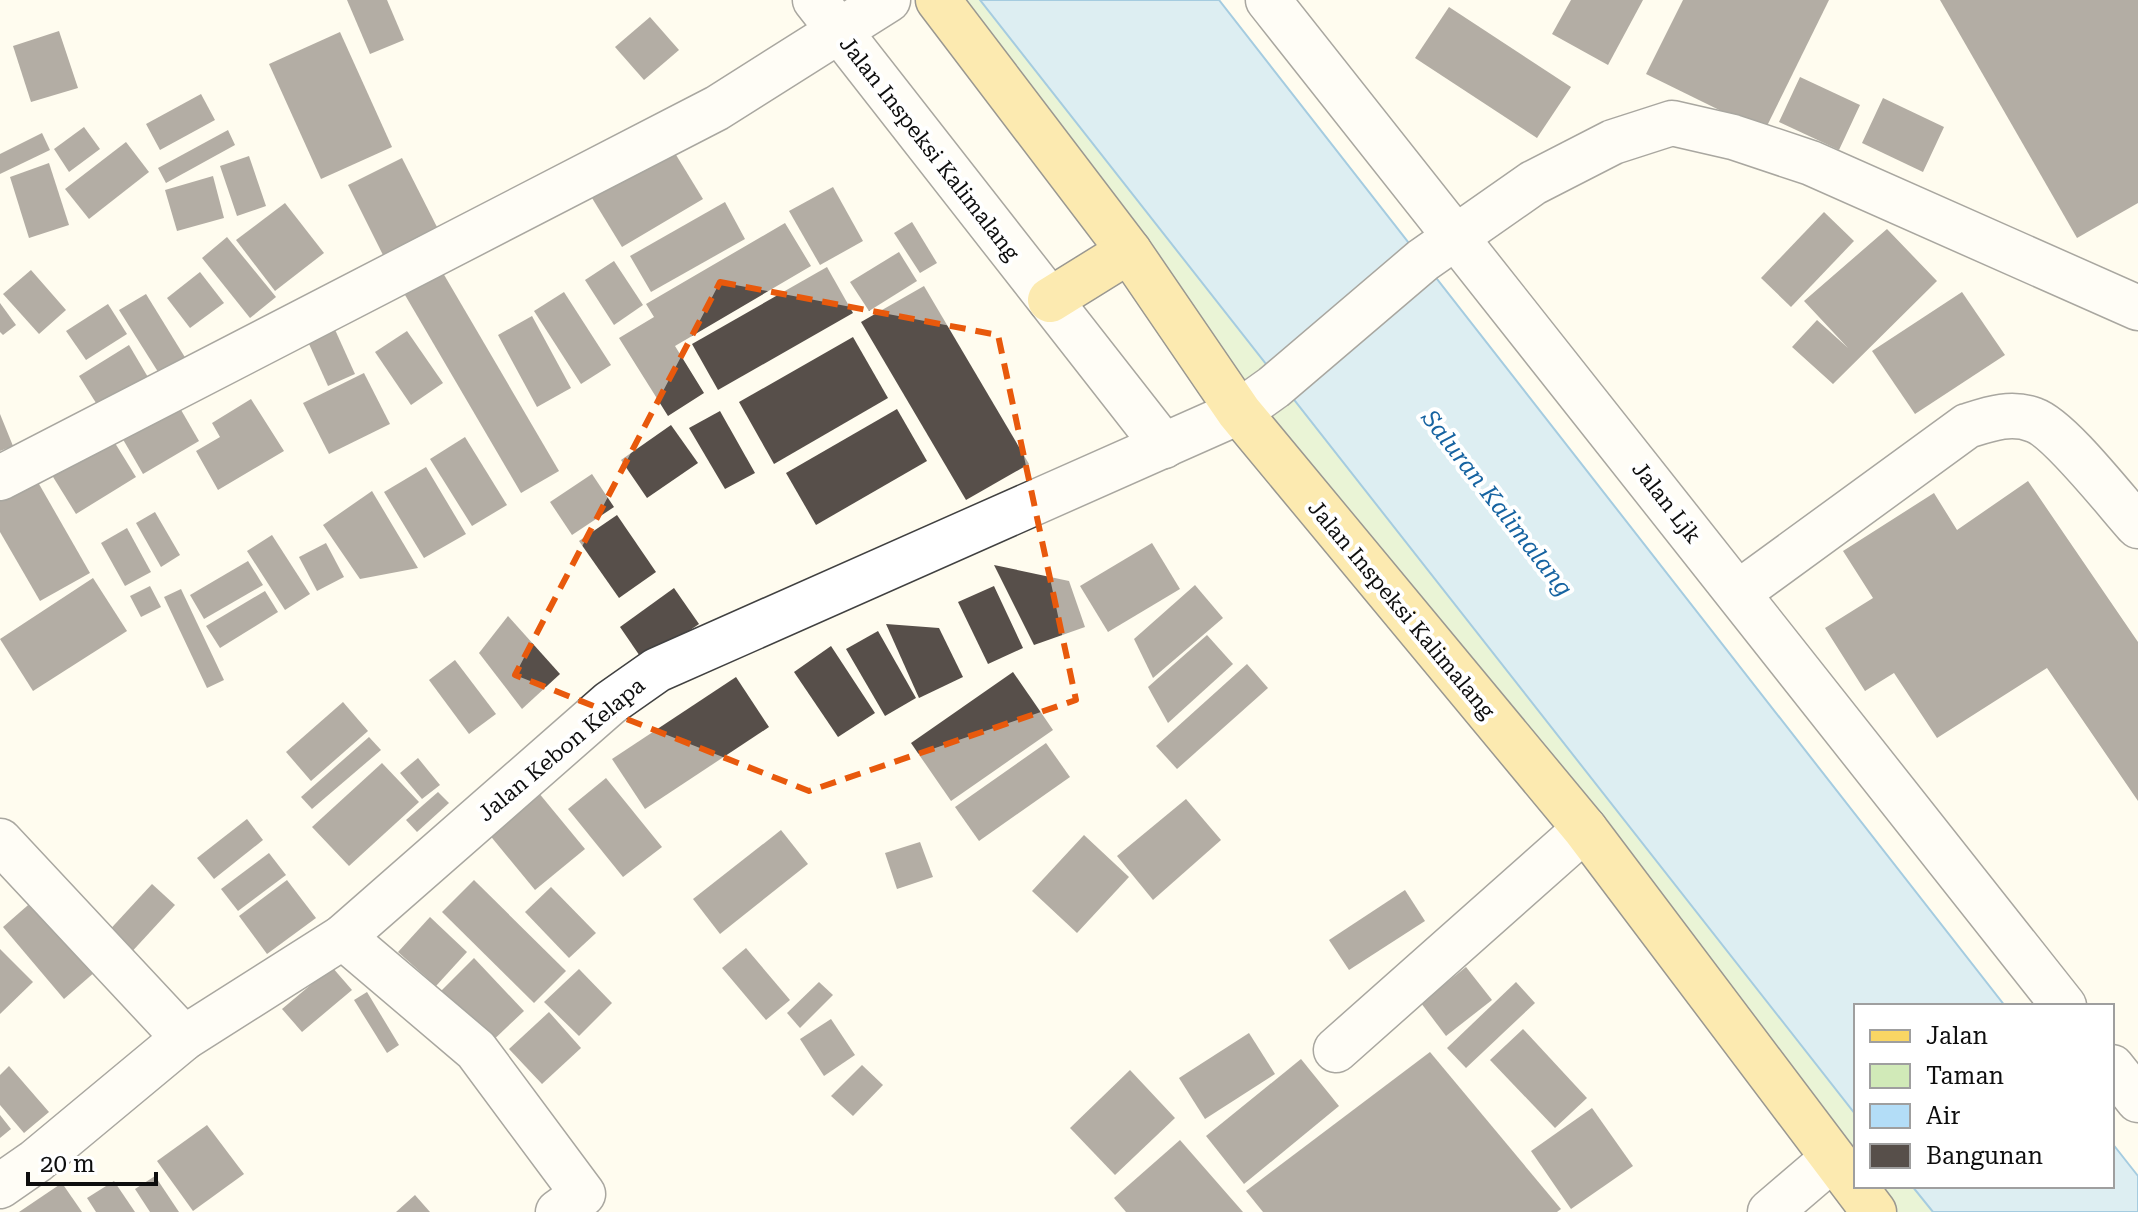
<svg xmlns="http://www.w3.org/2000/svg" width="2138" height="1212" font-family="'Roboto Serif',serif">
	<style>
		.green { fill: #d1eab8 }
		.water { fill: #b3ddf7; stroke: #3992ce; stroke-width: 2 }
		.building { fill: #574f4a }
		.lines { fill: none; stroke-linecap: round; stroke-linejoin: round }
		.minor-casing { stroke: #414141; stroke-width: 47 }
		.major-casing { stroke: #1f1f1f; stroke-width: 47 }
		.minor { stroke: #fff; stroke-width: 44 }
		.major { stroke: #f9d664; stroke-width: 44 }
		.marked { fill: none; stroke: #e8590c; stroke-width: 6; stroke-dasharray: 16 10; stroke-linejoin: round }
		.labels { text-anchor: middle; stroke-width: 8; stroke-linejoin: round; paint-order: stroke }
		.street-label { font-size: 22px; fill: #0e0e0e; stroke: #fff }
		.water-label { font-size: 24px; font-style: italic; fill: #1663a1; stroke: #fff }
	</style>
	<rect width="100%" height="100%" fill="#fffcef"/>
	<polygon class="green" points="938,0 980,0 1856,1115 1856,1186 1912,1186 1933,1212 1874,1212"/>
	<g class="water">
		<polygon points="980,0 1219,0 2005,1006 1856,1006 1856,1115"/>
		<polygon points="2112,1143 2138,1176 2138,1212 1933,1212 1912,1186 2112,1186"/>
	</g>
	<g class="building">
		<polygon points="347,0 387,0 404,40 370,54"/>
		<polygon points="1571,0 1643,0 1608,65 1552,34"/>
		<polygon points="1683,0 1829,0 1764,132 1646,74"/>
		<polygon points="1940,0 2138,0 2138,203 2077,238"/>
		<polygon points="1449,7 1571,87 1537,138 1415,58"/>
		<polygon points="650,17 679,50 644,80 615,47"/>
		<polygon points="59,31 78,88 31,102 13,46"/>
		<polygon points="340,32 392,147 321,179 269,64"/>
		<polygon points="1800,77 1860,105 1839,150 1779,122"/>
		<polygon points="201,94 215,120 160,150 146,124"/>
		<polygon points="1883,98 1944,127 1923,172 1862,143"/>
		<polygon points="84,127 100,149 69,172 54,149"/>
		<polygon points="228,130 235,145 166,183 158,168"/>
		<polygon points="42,133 50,150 0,174 0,154"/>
		<polygon points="126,142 149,172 89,219 65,189"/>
		<polygon points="673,150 703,199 622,247 592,198"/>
		<polygon points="249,156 266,206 237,216 220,166"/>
		<polygon points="402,158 438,229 384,257 348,185"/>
		<polygon points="49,163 69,225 29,238 10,177"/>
		<polygon points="213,176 224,218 177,231 165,190"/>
		<polygon points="833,187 863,241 820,265 789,211"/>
		<polygon points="725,202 745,239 651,292 630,256"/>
		<polygon points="285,203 324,253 275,291 236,240"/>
		<polygon points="1824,212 1854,241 1791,307 1761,278"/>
		<polygon points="912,222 937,263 920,273 894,233"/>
		<polygon points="785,223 811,266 675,346 704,393 668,416 619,338 654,317 646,304"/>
		<polygon points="1887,229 1937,281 1833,384 1792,347 1817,320 1848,348 1804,301"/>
		<polygon points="227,237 276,297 250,318 202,258"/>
		<polygon points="899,252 917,281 869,311 850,282"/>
		<polygon points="614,261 643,305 614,325 585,280"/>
		<polygon points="827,267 853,313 718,390 692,344"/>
		<polygon points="31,270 66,310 39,334 3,294"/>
		<polygon points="200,272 224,303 190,328 167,298"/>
		<polygon points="443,273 559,471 521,493 405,295"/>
		<polygon points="924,286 1029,464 966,500 861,322"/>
		<polygon points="564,292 611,365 581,384 534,311"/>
		<polygon points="1962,292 2005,355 1915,414 1872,351"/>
		<polygon points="146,294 186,359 160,375 119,310"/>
		<polygon points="0,303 16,325 3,335 0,332"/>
		<polygon points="108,304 127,334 86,360 66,331"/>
		<polygon points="327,312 355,374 328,386 300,324"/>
		<polygon points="532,316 571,388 537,407 498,335"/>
		<polygon points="407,331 443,383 411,405 375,352"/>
		<polygon points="853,337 888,398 774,464 739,402"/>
		<polygon points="129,345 152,384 103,414 79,376"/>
		<polygon points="364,373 390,424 329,454 303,403"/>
		<polygon points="173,396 199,441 143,474 117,429"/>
		<polygon points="251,399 284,451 218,490 196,451 220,437 212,423"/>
		<polygon points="897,409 927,461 816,525 786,473"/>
		<polygon points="720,411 755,473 725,489 689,428"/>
		<polygon points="0,414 13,446 0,451"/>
		<polygon points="671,425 698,463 647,498 621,460"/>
		<polygon points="110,435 136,477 76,514 50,472"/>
		<polygon points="465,437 507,505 472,526 430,459"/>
		<polygon points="426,467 466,534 424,558 384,492"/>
		<polygon points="31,470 90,573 40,601 0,532 0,487"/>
		<polygon points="592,474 614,507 572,535 550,502"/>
		<polygon points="2028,481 2138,642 2138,801 2047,668 1937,738 1894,673 1865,691 1825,628 1873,598 1843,551 1934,493 1957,530"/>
		<polygon points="372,491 418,568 360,579 323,525"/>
		<polygon points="155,512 180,555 161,567 136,523"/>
		<polygon points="617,515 656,572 619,598 579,541"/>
		<polygon points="127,528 151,572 125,586 101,543"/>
		<polygon points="272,535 310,594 285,610 247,551"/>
		<polygon points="326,543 344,577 317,591 299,557"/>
		<polygon points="1152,543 1180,589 1108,632 1080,586"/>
		<polygon points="248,561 263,585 204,619 190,595"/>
		<polygon points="994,565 1069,581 1085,627 1034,645"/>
		<polygon points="93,578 127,631 33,691 0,639"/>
		<polygon points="1195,585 1223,618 1153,678 1134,639"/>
		<polygon points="150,586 161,607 141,617 130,596"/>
		<polygon points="994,586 1023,648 988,664 958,602"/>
		<polygon points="674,588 699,624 644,662 620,627"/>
		<polygon points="181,589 224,680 207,688 164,597"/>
		<polygon points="265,591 278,612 220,648 206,626"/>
		<polygon points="508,616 560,674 522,709 479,653"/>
		<polygon points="886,624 939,628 963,677 919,698"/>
		<polygon points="878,631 916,698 885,716 846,649"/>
		<polygon points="1207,635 1233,664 1168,723 1148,687"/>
		<polygon points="831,646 875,713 838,737 794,672"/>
		<polygon points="455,660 496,714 469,734 429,680"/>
		<polygon points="1247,664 1268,688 1177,769 1156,746"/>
		<polygon points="1013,672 1053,730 951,801 911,743"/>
		<polygon points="736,677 769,727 645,809 612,759"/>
		<polygon points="343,702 368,731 311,781 286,752"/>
		<polygon points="369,737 381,750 312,809 301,797"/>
		<polygon points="1046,743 1070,777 979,841 955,807"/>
		<polygon points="418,758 440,785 422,799 400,773"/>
		<polygon points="382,763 419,802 349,866 312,827"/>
		<polygon points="606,778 662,847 623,877 568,809"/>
		<polygon points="438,792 449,803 417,832 406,820"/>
		<polygon points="538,792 585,849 535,890 488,833"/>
		<polygon points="1186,799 1221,840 1153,900 1117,856"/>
		<polygon points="247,819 263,840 214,879 197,858"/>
		<polygon points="781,830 808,864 720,934 693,899"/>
		<polygon points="1084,835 1129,877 1077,933 1032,891"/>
		<polygon points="920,842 933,877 897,889 885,853"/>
		<polygon points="269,853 286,875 238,911 221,889"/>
		<polygon points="287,880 316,918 267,954 239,916"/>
		<polygon points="474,880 566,971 534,1003 442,912"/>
		<polygon points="152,884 175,905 127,957 104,936"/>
		<polygon points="551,887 596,933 569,958 525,912"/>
		<polygon points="1405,890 1425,921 1349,970 1329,940"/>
		<polygon points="35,899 96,971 64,999 3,927"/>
		<polygon points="430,917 467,952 436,986 398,952"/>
		<polygon points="746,948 790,1000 766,1020 722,968"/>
		<polygon points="0,949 33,982 0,1014"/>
		<polygon points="474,958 524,1011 488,1045 439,993"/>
		<polygon points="332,967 352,990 302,1032 282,1009"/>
		<polygon points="1466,967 1492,1000 1446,1036 1421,1003"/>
		<polygon points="579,969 612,1003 579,1036 544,1002"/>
		<polygon points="819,982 833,995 800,1028 787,1013"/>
		<polygon points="1516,982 1535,1003 1466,1068 1447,1048"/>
		<polygon points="367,992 399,1045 387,1053 354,1000"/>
		<polygon points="549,1012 581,1048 542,1084 509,1049"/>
		<polygon points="831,1019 855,1055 824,1076 800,1039"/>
		<polygon points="1523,1029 1587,1098 1555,1128 1490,1060"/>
		<polygon points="1249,1033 1275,1074 1205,1119 1179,1078"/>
		<polygon points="1430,1052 1561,1209 1557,1212 1263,1212 1246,1191"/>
		<polygon points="1301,1059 1339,1106 1244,1184 1206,1136"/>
		<polygon points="862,1065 883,1085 853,1116 831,1096"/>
		<polygon points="9,1066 49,1112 24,1133 0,1105 0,1075"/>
		<polygon points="1130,1070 1175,1118 1115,1175 1070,1128"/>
		<polygon points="1592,1108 1633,1166 1571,1209 1531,1151"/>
		<polygon points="0,1115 11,1129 0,1138"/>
		<polygon points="207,1125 244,1174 193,1211 157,1161"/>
		<polygon points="1180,1140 1243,1212 1126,1212 1114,1198"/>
		<polygon points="155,1176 179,1212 150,1212 135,1189"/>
		<polygon points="114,1181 135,1212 96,1212 87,1198"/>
		<polygon points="62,1183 82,1212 19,1212"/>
		<polygon points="415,1195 430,1212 396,1212"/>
	</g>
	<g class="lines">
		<g class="minor-casing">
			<g id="minor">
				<polyline points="815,0 1164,446"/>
				<polyline points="1268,0 2064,1006"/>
				<polyline points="0,478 717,108 888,0"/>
				<path d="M1738,593L1967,426C1989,419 2011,411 2034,420C2060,429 2117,503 2138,526"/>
				<polyline points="0,841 184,1038"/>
				<polyline points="343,937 476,1050 583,1194 558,1212"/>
				<polyline points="1336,1050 1585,829"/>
				<polyline points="2112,1067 2138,1100"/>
				<polyline points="0,1186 36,1161 184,1038 343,937 610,703 657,670 1239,412 1274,387 1423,260 1533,183 1613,142 1672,123 1733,137 1811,163 2138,308"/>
				<polyline points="1770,1212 1832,1159"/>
			</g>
		</g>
		<g class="major-casing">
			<g id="major">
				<polyline points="938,0 1129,251 1239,412 1585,829 1874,1212"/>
				<polyline points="1050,300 1129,251"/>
			</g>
		</g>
		<use href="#minor" class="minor"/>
		<use href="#major" class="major"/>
	</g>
	<path d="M0 0H2138V1212H0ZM720,282L998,335L1076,700L809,791L515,675Z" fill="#fffcef" fill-opacity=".55" fill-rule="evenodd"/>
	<path class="marked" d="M720,282L998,335L1076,700L809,791L515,675Z"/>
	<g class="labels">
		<g class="street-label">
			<text transform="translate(930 148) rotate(52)" y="8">Jalan Inspeksi Kalimalang</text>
			<text transform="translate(1667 502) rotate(52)" y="8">Jalan Ljk</text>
			<text transform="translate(1402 609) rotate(50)" y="8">Jalan Inspeksi Kalimalang</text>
			<text transform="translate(561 749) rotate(-40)" y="8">Jalan Kebon Kelapa</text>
		</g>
		<g class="water-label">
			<text transform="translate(1497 503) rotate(52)" y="8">Saluran Kalimalang</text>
		</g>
	</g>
	<rect x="1854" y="1004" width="260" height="184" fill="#ffffff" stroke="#9f9f9f" stroke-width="2"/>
	<rect x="1870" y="1030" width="40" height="12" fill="#f9d664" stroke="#9f9f9f" stroke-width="2"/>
	<text x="1926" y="1044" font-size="24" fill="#0e0e0e">Jalan</text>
	<rect x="1870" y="1064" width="40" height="24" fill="#d1eab8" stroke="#9f9f9f" stroke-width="2"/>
	<text x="1926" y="1084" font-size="24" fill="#0e0e0e">Taman</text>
	<rect x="1870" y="1104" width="40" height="24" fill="#b3ddf7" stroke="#9f9f9f" stroke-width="2"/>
	<text x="1926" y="1124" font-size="24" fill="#0e0e0e">Air</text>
	<rect x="1870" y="1144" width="40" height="24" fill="#574f4a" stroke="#9f9f9f" stroke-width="2"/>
	<text x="1926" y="1164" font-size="24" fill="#0e0e0e">Bangunan</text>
	<path d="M28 1172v12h128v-12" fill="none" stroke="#0e0e0e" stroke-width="4"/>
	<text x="40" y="1172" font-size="24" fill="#0e0e0e" stroke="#ffffff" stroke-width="6" paint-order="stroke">20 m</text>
</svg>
